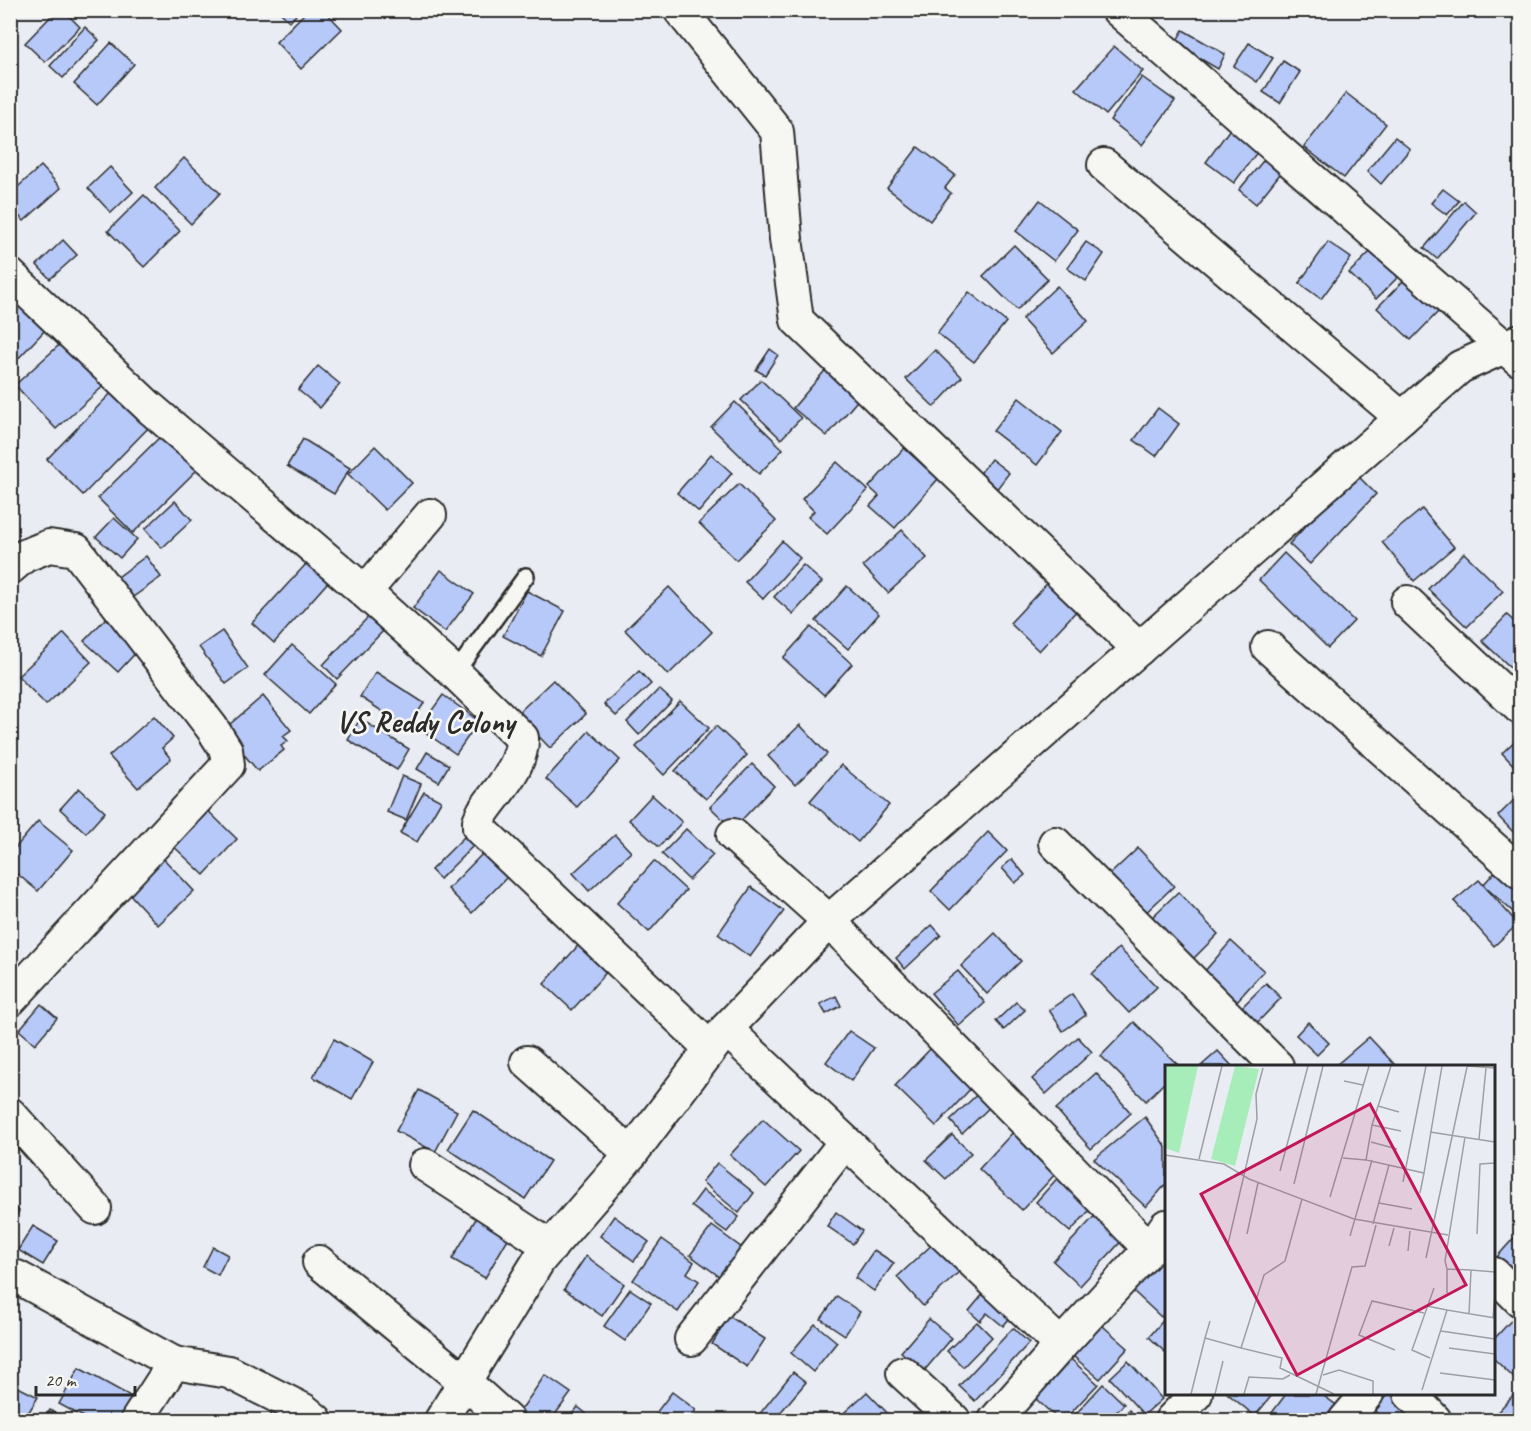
<svg xmlns="http://www.w3.org/2000/svg" width="1531" height="1431" font-family="Caveat,sans-serif">
	<style>
		.building { fill: #b6c9f9; stroke: #2b2b2b; stroke-width: 1.5 }
		.lines { fill: none; stroke-linecap: round; stroke-linejoin: round }
		.lane-casing { stroke: #2b2b2b; stroke-width: 20 }
		.street-casing { stroke: #2b2b2b; stroke-width: 36 }
		.lane { stroke: #f6f6f2; stroke-width: 15 }
		.street { stroke: #f6f6f2; stroke-width: 32 }
		.labels { text-anchor: middle; stroke-width: 5; stroke-linejoin: round; paint-order: stroke }
		.neighbourhood-label { font-size: 32px; font-weight: bold; fill: #2b2b2b; stroke: #f6f6f2 }
		.inset-road { fill: none; stroke: #9d9fa3; stroke-width: 1.5 }
		.view { fill: #c2185b; fill-opacity: 0.15; stroke: #c2185b; stroke-width: 3 }
		.inset-edge { fill: none; stroke: #2b2b2b; stroke-width: 3 }
	</style>
	<rect width="100%" height="100%" fill="#e9edf3"/>
	<filter id="ink" filterUnits="userSpaceOnUse"><feTurbulence type="fractalNoise" baseFrequency=".0167" numOctaves="2"/><feDisplacementMap in="SourceGraphic" scale="12" xChannelSelector="R" yChannelSelector="G"/><feConvolveMatrix kernelMatrix="1 2 1 2 8 2 1 2 1" color-interpolation-filters="sRGB"/></filter>
	<g filter="url(#ink)">
		<g class="building">
			<polygon points="57,10 63,10 80,27 45,62 25,43"/>
			<polygon points="278,10 300,10 290,22"/>
			<polygon points="308,10 324,10 342,29 301,69 276,42"/>
			<polygon points="85,27 99,40 63,78 50,66"/>
			<polygon points="1183,30 1225,54 1218,69 1175,44"/>
			<polygon points="111,43 134,64 97,105 74,84"/>
			<polygon points="1249,43 1273,58 1257,82 1234,66"/>
			<polygon points="1114,46 1143,71 1106,115 1076,89"/>
			<polygon points="1283,61 1300,72 1280,103 1263,92"/>
			<polygon points="1142,77 1175,101 1142,145 1110,120"/>
			<polygon points="1346,93 1386,124 1344,178 1304,147"/>
			<polygon points="1232,126 1261,147 1234,183 1206,162"/>
			<polygon points="1395,137 1410,149 1381,184 1367,171"/>
			<polygon points="918,147 955,175 945,188 951,193 930,221 887,188"/>
			<polygon points="1267,156 1284,169 1256,204 1239,190"/>
			<polygon points="184,158 220,193 191,224 155,188"/>
			<polygon points="41,166 61,188 24,221 10,207 10,194"/>
			<polygon points="110,167 133,192 111,213 88,188"/>
			<polygon points="1443,189 1459,201 1447,215 1431,203"/>
			<polygon points="144,195 180,231 144,267 108,231"/>
			<polygon points="1040,200 1078,230 1054,261 1016,231"/>
			<polygon points="1464,201 1476,212 1437,259 1424,248"/>
			<polygon points="63,240 77,255 50,279 37,265"/>
			<polygon points="1086,242 1104,254 1086,281 1067,268"/>
			<polygon points="1328,242 1351,258 1321,299 1299,283"/>
			<polygon points="1014,245 1048,279 1017,310 983,276"/>
			<polygon points="1376,246 1402,273 1376,299 1349,273"/>
			<polygon points="1405,279 1438,312 1411,340 1377,308"/>
			<polygon points="1057,286 1088,321 1053,353 1022,319"/>
			<polygon points="969,292 1006,322 974,362 937,333"/>
			<polygon points="10,294 47,328 14,363 10,360"/>
			<polygon points="68,337 109,381 56,429 15,385"/>
			<polygon points="770,349 778,355 765,375 756,370"/>
			<polygon points="935,350 962,377 934,407 906,379"/>
			<polygon points="318,366 340,384 320,408 298,390"/>
			<polygon points="828,367 862,395 827,436 793,408"/>
			<polygon points="761,380 801,418 781,439 741,400"/>
			<polygon points="117,387 154,422 83,495 47,459"/>
			<polygon points="1019,398 1062,432 1037,465 993,431"/>
			<polygon points="735,402 783,449 759,474 711,427"/>
			<polygon points="1158,408 1179,424 1156,456 1134,440"/>
			<polygon points="169,428 204,463 133,533 98,498"/>
			<polygon points="303,439 350,468 334,494 287,466"/>
			<polygon points="375,446 412,483 385,510 348,474"/>
			<polygon points="904,448 938,479 895,528 870,506 879,496 869,487"/>
			<polygon points="711,454 732,473 699,512 677,493"/>
			<polygon points="991,459 1009,473 996,490 978,476"/>
			<polygon points="837,462 868,490 827,534 808,517 814,511 802,499"/>
			<polygon points="1355,473 1376,494 1310,564 1289,544"/>
			<polygon points="739,484 776,521 736,560 699,523"/>
			<polygon points="175,501 192,520 162,548 145,529"/>
			<polygon points="1422,509 1454,547 1414,581 1382,542"/>
			<polygon points="114,518 137,539 120,558 96,537"/>
			<polygon points="902,530 927,558 888,593 863,566"/>
			<polygon points="782,541 800,558 763,599 745,582"/>
			<polygon points="1284,553 1354,621 1328,648 1259,580"/>
			<polygon points="1464,553 1503,591 1467,627 1428,589"/>
			<polygon points="146,556 161,577 133,597 118,577"/>
			<polygon points="307,563 328,582 274,643 252,623"/>
			<polygon points="803,565 822,582 793,614 774,597"/>
			<polygon points="441,570 474,594 445,632 413,608"/>
			<polygon points="1053,577 1082,605 1039,651 1010,623"/>
			<polygon points="847,586 879,614 848,649 816,621"/>
			<polygon points="669,587 712,632 668,675 625,630"/>
			<polygon points="527,591 565,611 541,656 503,636"/>
			<polygon points="1507,615 1520,627 1520,676 1482,641"/>
			<polygon points="108,616 141,647 118,672 84,641"/>
			<polygon points="369,616 384,630 337,679 323,665"/>
			<polygon points="811,627 852,664 824,695 783,658"/>
			<polygon points="222,631 248,668 226,684 199,647"/>
			<polygon points="64,633 91,662 46,705 18,676"/>
			<polygon points="292,645 336,684 309,714 265,675"/>
			<polygon points="639,671 651,684 616,716 604,704"/>
			<polygon points="376,672 424,703 408,728 360,697"/>
			<polygon points="553,680 586,714 550,748 517,714"/>
			<polygon points="659,689 672,701 639,735 627,722"/>
			<polygon points="443,695 479,721 456,754 419,728"/>
			<polygon points="263,696 291,730 283,736 288,741 281,746 284,750 258,771 223,730"/>
			<polygon points="680,701 709,728 664,775 636,747"/>
			<polygon points="154,716 173,738 162,748 171,759 138,788 109,756"/>
			<polygon points="360,719 409,749 397,770 348,740"/>
			<polygon points="800,725 827,754 795,785 768,756"/>
			<polygon points="716,726 747,755 706,799 675,771"/>
			<polygon points="589,731 620,760 577,807 546,779"/>
			<polygon points="1520,736 1520,772 1502,753"/>
			<polygon points="427,752 449,765 439,782 417,769"/>
			<polygon points="752,764 774,786 733,829 710,807"/>
			<polygon points="841,765 889,805 858,842 810,801"/>
			<polygon points="402,776 421,784 406,820 387,812"/>
			<polygon points="79,788 105,812 86,833 60,809"/>
			<polygon points="424,792 441,801 417,842 400,833"/>
			<polygon points="1520,794 1520,829 1515,834 1498,816"/>
			<polygon points="652,795 682,822 659,847 629,820"/>
			<polygon points="203,806 237,839 204,875 169,842"/>
			<polygon points="38,821 73,850 38,891 10,868 10,854"/>
			<polygon points="686,829 713,855 689,880 662,854"/>
			<polygon points="988,832 1007,851 950,910 931,891"/>
			<polygon points="615,835 631,852 589,891 573,873"/>
			<polygon points="465,836 474,845 440,879 431,870"/>
			<polygon points="1138,848 1174,886 1140,918 1104,880"/>
			<polygon points="486,850 510,874 472,913 448,889"/>
			<polygon points="161,856 194,891 158,925 125,889"/>
			<polygon points="1012,859 1025,875 1015,883 1002,868"/>
			<polygon points="654,861 686,890 649,932 617,903"/>
			<polygon points="1500,866 1520,884 1520,918 1483,885"/>
			<polygon points="1479,880 1518,924 1494,946 1454,901"/>
			<polygon points="751,887 784,911 750,957 718,934"/>
			<polygon points="1178,892 1218,934 1188,964 1147,922"/>
			<polygon points="932,925 941,935 905,969 896,958"/>
			<polygon points="995,933 1021,961 987,994 961,966"/>
			<polygon points="583,940 612,966 572,1010 544,984"/>
			<polygon points="1231,941 1264,971 1237,1001 1204,972"/>
			<polygon points="1119,948 1157,987 1129,1013 1092,974"/>
			<polygon points="958,971 985,1003 959,1026 931,993"/>
			<polygon points="1266,983 1281,998 1255,1025 1240,1009"/>
			<polygon points="1072,994 1086,1015 1063,1031 1049,1010"/>
			<polygon points="836,996 841,1006 826,1014 820,1004"/>
			<polygon points="1016,1002 1025,1010 1004,1030 996,1021"/>
			<polygon points="41,1004 57,1018 35,1044 19,1030"/>
			<polygon points="1134,1022 1179,1066 1166,1066 1166,1081 1146,1101 1101,1056"/>
			<polygon points="1308,1022 1329,1043 1317,1055 1296,1035"/>
			<polygon points="849,1031 874,1048 851,1081 826,1062"/>
			<polygon points="1078,1037 1092,1052 1046,1094 1032,1079"/>
			<polygon points="1369,1037 1396,1066 1335,1066"/>
			<polygon points="334,1039 373,1062 352,1099 313,1077"/>
			<polygon points="932,1047 973,1086 936,1126 895,1086"/>
			<polygon points="1218,1051 1232,1066 1201,1066"/>
			<polygon points="1096,1073 1131,1113 1091,1149 1056,1109"/>
			<polygon points="985,1087 997,1100 962,1134 950,1120"/>
			<polygon points="419,1090 457,1111 435,1152 396,1131"/>
			<polygon points="473,1110 550,1161 525,1199 448,1149"/>
			<polygon points="1145,1117 1166,1147 1166,1184 1146,1207 1094,1159"/>
			<polygon points="763,1119 799,1151 766,1187 730,1155"/>
			<polygon points="1015,1130 1058,1171 1022,1210 979,1169"/>
			<polygon points="952,1135 971,1153 946,1179 926,1160"/>
			<polygon points="717,1163 754,1193 739,1213 702,1182"/>
			<polygon points="1062,1173 1096,1203 1070,1232 1036,1202"/>
			<polygon points="703,1190 739,1217 727,1232 691,1206"/>
			<polygon points="10,1205 19,1211 10,1224"/>
			<polygon points="1101,1209 1128,1234 1080,1286 1053,1261"/>
			<polygon points="836,1212 862,1231 853,1244 827,1226"/>
			<polygon points="614,1216 649,1242 634,1261 600,1236"/>
			<polygon points="477,1217 509,1237 485,1278 452,1259"/>
			<polygon points="33,1226 58,1241 43,1265 18,1250"/>
			<polygon points="712,1226 742,1248 720,1277 690,1255"/>
			<polygon points="1519,1232 1520,1233 1520,1279 1496,1258"/>
			<polygon points="662,1239 694,1262 687,1273 699,1281 678,1312 633,1280"/>
			<polygon points="936,1241 962,1269 923,1306 897,1277"/>
			<polygon points="213,1247 228,1255 218,1275 203,1267"/>
			<polygon points="874,1250 894,1263 874,1291 855,1278"/>
			<polygon points="1166,1253 1166,1311 1161,1317 1132,1290"/>
			<polygon points="586,1256 624,1284 602,1316 564,1289"/>
			<polygon points="989,1287 1016,1311 1003,1326 987,1313 980,1321 969,1311"/>
			<polygon points="630,1289 651,1303 625,1341 604,1326"/>
			<polygon points="837,1296 860,1312 845,1335 821,1319"/>
			<polygon points="1517,1314 1520,1317 1520,1373 1515,1379 1494,1359 1494,1339"/>
			<polygon points="729,1316 765,1339 747,1367 712,1344"/>
			<polygon points="1166,1317 1166,1353 1149,1337"/>
			<polygon points="929,1319 952,1338 924,1371 901,1352"/>
			<polygon points="1096,1320 1128,1348 1100,1379 1068,1352"/>
			<polygon points="977,1322 992,1337 963,1367 947,1351"/>
			<polygon points="815,1324 837,1342 813,1372 791,1353"/>
			<polygon points="1013,1328 1029,1343 975,1401 959,1386"/>
			<polygon points="1061,1350 1098,1384 1064,1420 1059,1420 1026,1390"/>
			<polygon points="1128,1361 1162,1399 1144,1415 1110,1378"/>
			<polygon points="79,1368 132,1397 119,1420 89,1420 59,1404"/>
			<polygon points="793,1372 806,1382 774,1420 764,1420 758,1416"/>
			<polygon points="545,1375 571,1393 551,1420 521,1420 516,1417"/>
			<polygon points="10,1383 38,1397 24,1420 10,1420"/>
			<polygon points="1103,1384 1124,1404 1109,1420 1077,1420 1073,1417"/>
			<polygon points="672,1392 696,1410 688,1420 666,1420 656,1413"/>
			<polygon points="867,1392 894,1420 836,1420"/>
			<polygon points="1515,1393 1520,1398 1520,1420 1499,1420 1494,1416"/>
			<polygon points="1228,1394 1273,1394 1255,1416"/>
			<polygon points="1286,1394 1321,1394 1339,1407 1328,1420 1281,1420 1271,1414"/>
			<polygon points="1389,1394 1396,1394 1422,1420 1384,1420 1373,1409"/>
			<polygon points="278,1404 302,1420 267,1420"/>
			<polygon points="578,1407 593,1419 592,1420 567,1420"/>
			<polygon points="50,1410 67,1420 43,1420"/>
			<polygon points="1129,1410 1139,1420 1117,1420"/>
		</g>
		<g class="lines">
			<g class="lane-casing">
				<polyline id="lane" points="455,673 526,576"/>
			</g>
			<g class="street-casing">
				<g id="street">
					<polyline points="680,10 777,131 786,239 797,320 1139,649"/>
					<polyline points="1118,10 1518,359"/>
					<polyline points="1104,165 1402,418"/>
					<path d="M10,275L149,407L365,592L455,673L522,738C523,766 498,790 483,812L479,821V828L710,1048"/>
					<polyline points="10,568 24,556 49,546 76,550 212,728 226,750 228,765 10,1000"/>
					<polyline points="365,592 430,515"/>
					<polyline points="1407,602 1520,708"/>
					<polyline points="1268,647 1520,872"/>
					<polyline points="733,835 829,921 1150,1249"/>
					<polyline points="1055,843 1277,1066"/>
					<polyline points="726,1029 1061,1345"/>
					<polyline points="527,1062 631,1154"/>
					<polyline points="10,1114 95,1208"/>
					<polyline points="425,1165 551,1247"/>
					<polyline points="319,1262 465,1382 507,1420"/>
					<polyline points="1494,1274 1520,1300"/>
					<polyline points="17,1277 174,1363"/>
					<polyline points="691,1339 845,1142"/>
					<polyline points="903,1373 954,1420"/>
					<polyline points="1410,1394 1435,1420"/>
					<polyline points="137,1420 174,1363 229,1372 304,1410 316,1420"/>
					<polyline points="441,1420 539,1260 631,1154 726,1029 829,921 1460,367 1520,340"/>
					<polyline points="995,1420 1061,1345 1150,1249 1166,1226"/>
					<polyline points="1171,1420 1196,1394"/>
					<polyline points="1345,1420 1367,1394"/>
				</g>
			</g>
			<use href="#lane" class="lane"/>
			<use href="#street" class="street"/>
		</g>
	</g>
	<g class="labels">
		<g class="neighbourhood-label">
			<text x="425" y="732">VS Reddy Colony</text>
		</g>
	</g>
	<g transform="translate(1165 1065)">
		<rect width="330" height="330" fill="#e9edf3"/>
		<path d="M0,1H33L14,88L0,83ZM70,1L94,4L70,101L46,94Z" fill="#a6edba"/>
		<path class="inset-road" d="M226,1L207,60L201,95L259,108L277,1M302,1L330,3M179,16L198,20M213,41L234,47M207,60L236,66M265,67L330,77M300,72L280,196L282,204L306,205M314,74L321,3M206,77L232,84M0,90L59,99L84,114L189,154L283,170M178,93L201,95M34,94L57,1M115,106L143,1M238,117L261,1M129,119L158,1M255,128L259,108M165,132L204,1M137,134L120,196L99,210L76,283L117,293L115,303L169,329M214,138L247,144M208,159L224,100M82,169L93,118M312,169L315,99L330,98M185,171L207,95M63,179L92,54L91,29L98,3M224,181L229,163M243,186L245,166M261,193L302,2M282,228V204M262,241L282,245M304,249L306,205L330,207M328,253L330,229M45,256L40,273L76,283M276,266L330,274M284,283L330,289M230,285L194,270L207,236L259,248M265,293L247,285L269,223M275,308L330,315M158,310L174,305L208,316V329M257,325L282,245L330,253M26,329L40,273M50,329L58,296M79,329L84,312L118,314L125,310M151,329L187,202L200,201L211,160"/>
		<path class="view" d="M205,39L301,220L132,310L36,129Z"/>
		<rect width="330" height="330" class="inset-edge"/>
	</g>
	<rect width="1531" height="1431" fill="none" stroke="#f6f6f2" stroke-width="36"/>
	<rect x="18" y="18" width="1495" height="1395" fill="none" stroke="#2b2b2b" stroke-width="2" filter="url(#ink)"/>
	<path d="M36 1386v9h99v-9" fill="none" stroke="#2b2b2b" stroke-width="3"/>
	<text x="45" y="1386" font-size="18" fill="#2b2b2b" stroke="#f6f6f2" stroke-width="4.5" paint-order="stroke">20 m</text>
</svg>
